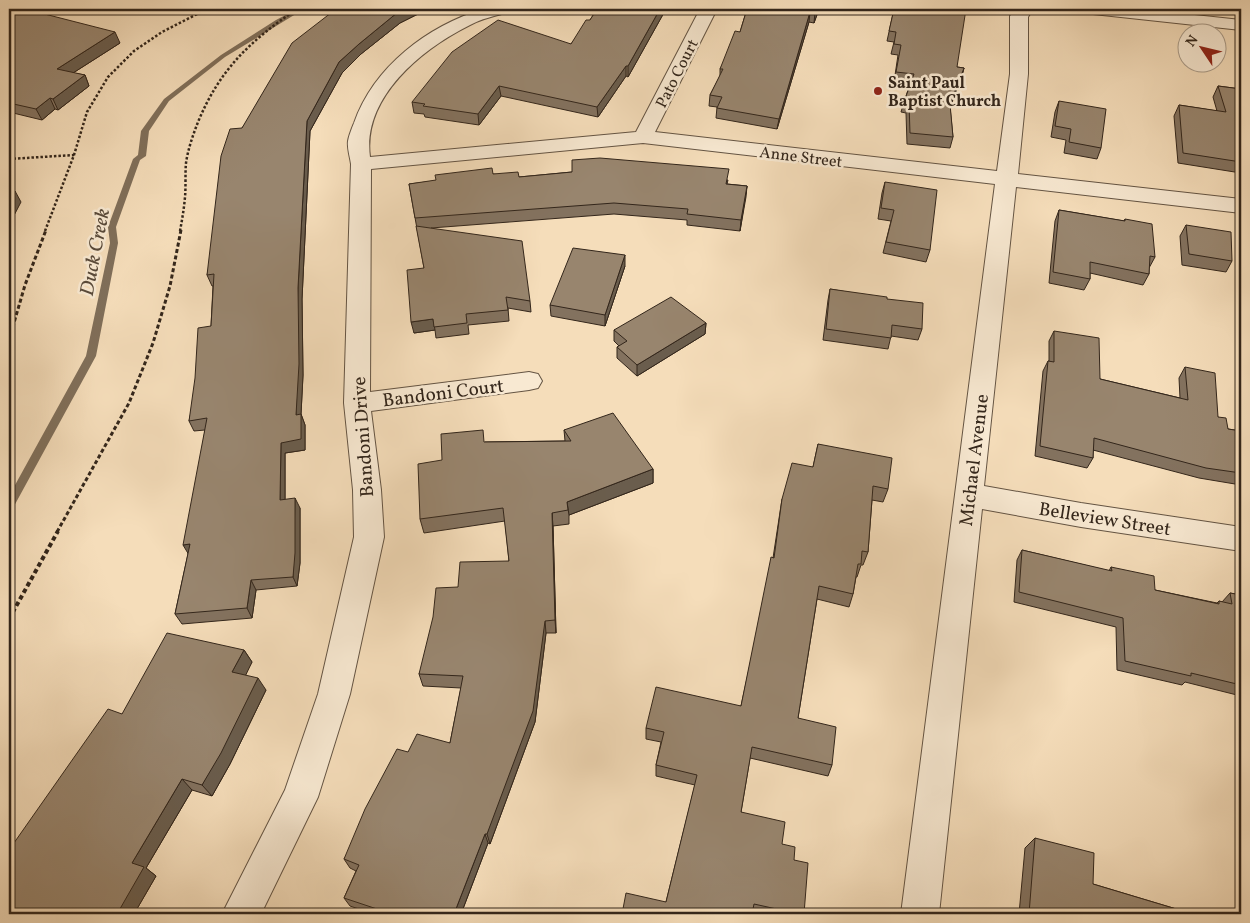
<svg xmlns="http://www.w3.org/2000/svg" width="1250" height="923" font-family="Vollkorn,serif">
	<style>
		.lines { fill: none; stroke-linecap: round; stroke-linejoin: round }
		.stream { fill: #806f5a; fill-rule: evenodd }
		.minor-casing { stroke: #645443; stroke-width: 2 }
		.path-far2 { stroke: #33261b; stroke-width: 2.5; stroke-dasharray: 2.5 2; stroke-linecap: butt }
		.path-far1 { stroke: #33261b; stroke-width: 3; stroke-dasharray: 4 2.5; stroke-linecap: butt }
		.path { stroke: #33261b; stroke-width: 4; stroke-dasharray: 4.5 3; stroke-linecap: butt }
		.minor { fill: #f8e9d2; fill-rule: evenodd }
		.wall { fill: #83725f; stroke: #33261b }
		.shaded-wall { fill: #6a5d4d; stroke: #33261b }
		.building { fill: #98856e; stroke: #33261b }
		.poi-dot { fill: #8f2418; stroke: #f8e9d2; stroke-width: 2 }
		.labels { text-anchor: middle; stroke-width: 5; stroke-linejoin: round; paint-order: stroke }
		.far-street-label { font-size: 16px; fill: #33261b; stroke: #f8e9d2 }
		.far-poi-label { font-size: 16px; font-weight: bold; fill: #33261b; stroke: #f8e9d2; text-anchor: start }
		.street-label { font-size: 19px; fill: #33261b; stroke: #f8e9d2 }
		.water-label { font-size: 20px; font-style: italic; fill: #594a3a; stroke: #f8e9d2 }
	</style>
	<rect width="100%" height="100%" fill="#f5ddba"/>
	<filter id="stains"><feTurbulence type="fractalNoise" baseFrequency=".004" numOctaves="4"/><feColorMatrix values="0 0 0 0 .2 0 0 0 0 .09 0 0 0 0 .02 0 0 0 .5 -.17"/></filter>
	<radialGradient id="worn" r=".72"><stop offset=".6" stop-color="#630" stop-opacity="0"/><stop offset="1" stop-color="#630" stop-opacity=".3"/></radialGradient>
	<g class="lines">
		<polygon class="stream" points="297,9 304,9 225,57 169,101 149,131 146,156 140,160 116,227 118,243 96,356 13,508 9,509 9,496 86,356 110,243 108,227 133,159 138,155 141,131 164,99 221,55 276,20"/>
		<g class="minor-casing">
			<g id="minor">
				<path d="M483,9H509L506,13C494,16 481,19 470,25C422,49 362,97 370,157L636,132L700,9H717L655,132L997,171L1010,74V16L1016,9H1033L1028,17V74L1018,174L1241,199V213L1016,187L984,486L1081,503L1241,527V551L1081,527L982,509L939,914H901L995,184L643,143L371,169L370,392L529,372L538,374L542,381L538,388L529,390L371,411L381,490L384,537L350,694L318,797L261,914H222L285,790L318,694L354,537L353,490L344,403L351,164C350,157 347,148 348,141C349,135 352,128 354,123C374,66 428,26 483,9Z"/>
				<polygon points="1085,9 1139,9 1241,20 1241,30 1093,14 1087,13"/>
			</g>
		</g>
		<g class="path-far2">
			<polyline points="189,9 205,9"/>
			<polyline points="9,159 74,155"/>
			<polyline points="45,231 74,155 87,112 108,77 134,51 162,32 207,9"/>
			<path d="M180,231C182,220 184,209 185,197C186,186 185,174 186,163C188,149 193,135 198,122C220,69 250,41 297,9"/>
		</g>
		<g class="path-far1">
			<polyline points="9,340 25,285 46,230"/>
			<polyline points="57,532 129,403 153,343 170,286 181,230"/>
		</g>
		<polyline class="path" points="9,619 58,531"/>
		<use href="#minor" class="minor"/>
	</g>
	<g class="wall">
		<polygon points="9,9 120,43 73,73 85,75 89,86 58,110 55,109 42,120 9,112"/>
		<polygon points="336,9 428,9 400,23 361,54 342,73 310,131 302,299 303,375 301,414 305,425 305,450 285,453 285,500 300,508 300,563 297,586 256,590 252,618 182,624 175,614 188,554 205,430 194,431 189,421 211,326 213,286 212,286 207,275 242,128"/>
		<polygon points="597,9 666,9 628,77 626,76 598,117 501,96 479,125 425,117 424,114 414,113 412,102 571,44 590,20"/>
		<polygon points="747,9 819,9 814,23 809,22 777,129 716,118 717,107 709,106 710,95 720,76 720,69 740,32"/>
		<polygon points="894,9 957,67 964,68 961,79 950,107 953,137 950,148 907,144 906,113 901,112 904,102 910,84 894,82 898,55 891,54 894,42 887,41"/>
		<polygon points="1218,86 1241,89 1241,173 1178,163 1174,116 1179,105 1217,111 1213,97"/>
		<polygon points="1059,101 1101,148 1097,159 1064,153 1066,140 1051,137 1055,112"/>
		<polygon points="572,172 728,180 727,184 747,186 740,231 687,225 687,220 614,214 431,228 530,301 531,312 508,308 509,321 468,325 469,334 436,338 435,330 414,333 424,268 409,184 493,174 519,177"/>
		<polygon points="885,182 930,250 926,262 883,253 891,221 878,219 882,193"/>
		<polygon points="1059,210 1124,221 1125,219 1155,257 1149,268 1149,274 1143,285 1090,273 1090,279 1084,290 1049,283 1055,221"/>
		<polygon points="1186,225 1232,261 1226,272 1182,265 1180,236"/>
		<polygon points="625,266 605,326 551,316 550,305"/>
		<polygon points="830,289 887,299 922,329 918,340 891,336 888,349 823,340 828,300"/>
		<polygon points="706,323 705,334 637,376 617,358 617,347 619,346 614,341 614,330"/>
		<polygon points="1054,331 1100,379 1180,398 1179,378 1185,367 1218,417 1228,429 1241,431 1241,485 1199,478 1093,450 1093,458 1087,468 1035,456 1043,371 1048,361 1049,361 1049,341"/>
		<polygon points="564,430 653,469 653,483 569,515 569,524 553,526 556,633 546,633 535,722 490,844 488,843 461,914 373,914 350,906 344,898 356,871 350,868 344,859 408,752 450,743 461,688 423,686 419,674 458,587 509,561 505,521 424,533 420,519 485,442 565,441"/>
		<polygon points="818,444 888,489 883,502 872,500 868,552 863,565 861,565 857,577 856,577 853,594 849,607 817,599 798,718 832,765 828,776 750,758 741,812 782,844 794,860 804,914 758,914 666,902 695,785 656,776 656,765 661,742 646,739 646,728 741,706 773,558 782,499 813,467"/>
		<polygon points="1022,550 1109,571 1111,567 1155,590 1217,603 1219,601 1222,602 1230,593 1241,595 1241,696 1185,682 1182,685 1117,670 1116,627 1014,602 1017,560"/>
		<polygon points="244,650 252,662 245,675 266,690 230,764 212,796 192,790 146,868 156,876 134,914 9,914 122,714"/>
		<polygon points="1035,838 1093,884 1193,914 1019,914 1025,848"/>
	</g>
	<g class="shaded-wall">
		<polygon points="405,9 428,9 400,23 361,54 342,73 310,131 302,299 303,375 301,414 305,425 305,450 285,453 285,511 280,500 281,443 296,415 298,288 307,121 339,62 359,44 398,12"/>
		<polygon points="660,9 666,9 628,77 628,66"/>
		<polygon points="817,9 819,9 814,23 815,12"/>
		<polygon points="810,12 809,22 777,129 779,119"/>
		<polygon points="115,32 120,43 62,80 57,69"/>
		<polygon points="626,66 626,76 598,117 597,107"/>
		<polygon points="964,68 961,79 947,115 950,104"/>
		<polygon points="85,75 89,86 58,110 53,99"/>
		<polygon points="499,86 501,96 479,125 478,114"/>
		<polygon points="50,98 55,109 42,120 36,109"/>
		<polygon points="747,186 746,197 740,231 741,220"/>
		<polygon points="15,191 21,202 9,225 9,202"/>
		<polygon points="625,255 625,266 605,326 605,315"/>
		<polygon points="433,319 435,330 414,333 411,322"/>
		<polygon points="706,323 705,334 637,376 637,365"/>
		<polygon points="653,469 653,483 569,515 567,502"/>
		<polygon points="295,498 300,508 300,563 297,586 293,577"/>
		<polygon points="552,513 553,526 556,633 555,620"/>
		<polygon points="190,544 189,555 183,545"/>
		<polygon points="251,580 256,590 252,618 247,608"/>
		<polygon points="545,621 546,633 535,722 490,844 487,834"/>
		<polygon points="244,650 252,662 241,685 232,672"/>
		<polygon points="258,678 266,690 230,764 212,796 202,785"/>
		<polygon points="182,779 192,790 146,868 156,876 134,914 117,914 132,863"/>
		<polygon points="485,834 488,843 461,914 454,914"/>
	</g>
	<g class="building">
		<polygon points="9,9 25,9 115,32 57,69 85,75 53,99 50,98 36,109 9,103"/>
		<polygon points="336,9 405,9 398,12 359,44 339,62 307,121 298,288 299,364 296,415 301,414 301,439 281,443 280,500 295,498 295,553 293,577 251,580 247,608 175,614 190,544 183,545 207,418 189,421 195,378 198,328 211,326 214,274 207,275 221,156 230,129 242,128 292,43"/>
		<polygon points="597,9 660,9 628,66 626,66 597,107 499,86 478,114 423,106 425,104 412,102 452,52 498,20 571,44 586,20 590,20"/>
		<polygon points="747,9 817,9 815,12 810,12 779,119 717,108 722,97 710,95 723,69 720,69 735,31 740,32"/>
		<polygon points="894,9 966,9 957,67 964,68 950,104 953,137 910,133 909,103 904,102 914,74 896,72 901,45 894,44 896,32 889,31"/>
		<polygon points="1218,86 1241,89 1241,162 1183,153 1179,105 1226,112"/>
		<polygon points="1059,101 1106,109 1101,148 1069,142 1071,129 1055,126"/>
		<polygon points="600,158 729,169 726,184 747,186 741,220 687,214 688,209 614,203 415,218 409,184 436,180 435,175 492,168 493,174 518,172 519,177 572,172 572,160"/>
		<polygon points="885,182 937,190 930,250 886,242 894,210 881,208"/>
		<polygon points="9,191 15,191 9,202"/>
		<polygon points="1059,210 1125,221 1125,219 1152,224 1155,257 1150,256 1149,274 1090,262 1090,279 1053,272"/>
		<polygon points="1186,225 1231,232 1232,261 1189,254"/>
		<polygon points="416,226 522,241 530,301 506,297 508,310 466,314 467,323 434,327 433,319 411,322 407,270 424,268"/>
		<polygon points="573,248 625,255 605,315 550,305"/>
		<polygon points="830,289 887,297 887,299 923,303 922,329 892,325 891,338 826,329"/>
		<polygon points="671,297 706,323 637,365 617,347 627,341 614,330"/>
		<polygon points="1054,331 1099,338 1100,379 1188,400 1185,367 1215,373 1218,417 1226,418 1228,429 1241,431 1241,473 1206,468 1094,438 1093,458 1040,446 1048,361 1054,362"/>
		<polygon points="613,413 653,469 567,502 568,510 552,513 555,620 545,621 533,711 487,834 485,834 454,914 392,914 344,898 359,865 344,859 365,809 397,749 408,752 417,734 450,743 463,676 419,674 433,617 436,588 458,587 460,562 509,561 503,508 420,519 418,464 442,460 441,434 483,430 484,442 571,441 564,430"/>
		<polygon points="818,444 892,458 888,489 873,486 868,552 862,551 861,564 858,564 853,594 819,586 798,718 836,727 832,765 752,747 741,812 785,822 782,844 795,847 794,860 808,863 804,914 799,914 754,904 752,914 622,914 626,893 666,902 697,775 656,765 664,732 646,728 656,687 741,706 771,557 774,558 782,499 792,463 813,467"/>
		<polygon points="1022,550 1112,571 1111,567 1154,576 1155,590 1219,604 1219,601 1232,604 1230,593 1241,595 1241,685 1191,673 1191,676 1125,661 1123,618 1019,592"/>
		<polygon points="167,633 244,650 232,672 258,678 221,753 202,785 182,779 132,863 144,867 117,914 9,914 9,850 108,709 122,714"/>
		<polygon points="1035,838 1094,853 1093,884 1193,914 1029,914"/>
	</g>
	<circle class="poi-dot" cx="878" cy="91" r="5"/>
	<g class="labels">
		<g class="far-street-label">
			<text transform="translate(676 73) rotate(-63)" y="6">Pato Court</text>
			<text transform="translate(801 156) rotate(7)" y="6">Anne Street</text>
		</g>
		<g class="far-poi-label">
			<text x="888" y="88">Saint Paul<tspan x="888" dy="18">Baptist Church</tspan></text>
		</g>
		<g class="street-label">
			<text transform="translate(443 392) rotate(-7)" y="7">Bandoni Court</text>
			<text transform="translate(362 437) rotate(-94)" y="7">Bandoni Drive</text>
			<text transform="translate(973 460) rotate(-83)" y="7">Michael Avenue</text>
			<text transform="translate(1105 518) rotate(9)" y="7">Belleview Street</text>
		</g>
		<g class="water-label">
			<text transform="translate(94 252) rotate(-79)" y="7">Duck Creek</text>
		</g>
	</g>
	<rect width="1250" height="923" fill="none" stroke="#f5ddba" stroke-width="30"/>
	<rect x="10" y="10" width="1230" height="903" fill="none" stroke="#33261b" stroke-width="2.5"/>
	<rect x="15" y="15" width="1220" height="893" fill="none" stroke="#33261b"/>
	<g transform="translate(1202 48) rotate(305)"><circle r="24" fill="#f8e9d2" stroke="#a99b89"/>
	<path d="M0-4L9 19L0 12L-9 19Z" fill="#8f2418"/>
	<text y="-8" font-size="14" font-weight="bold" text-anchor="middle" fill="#33261b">N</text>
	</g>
	<rect width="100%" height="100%" filter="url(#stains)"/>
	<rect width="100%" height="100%" fill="url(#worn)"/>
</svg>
